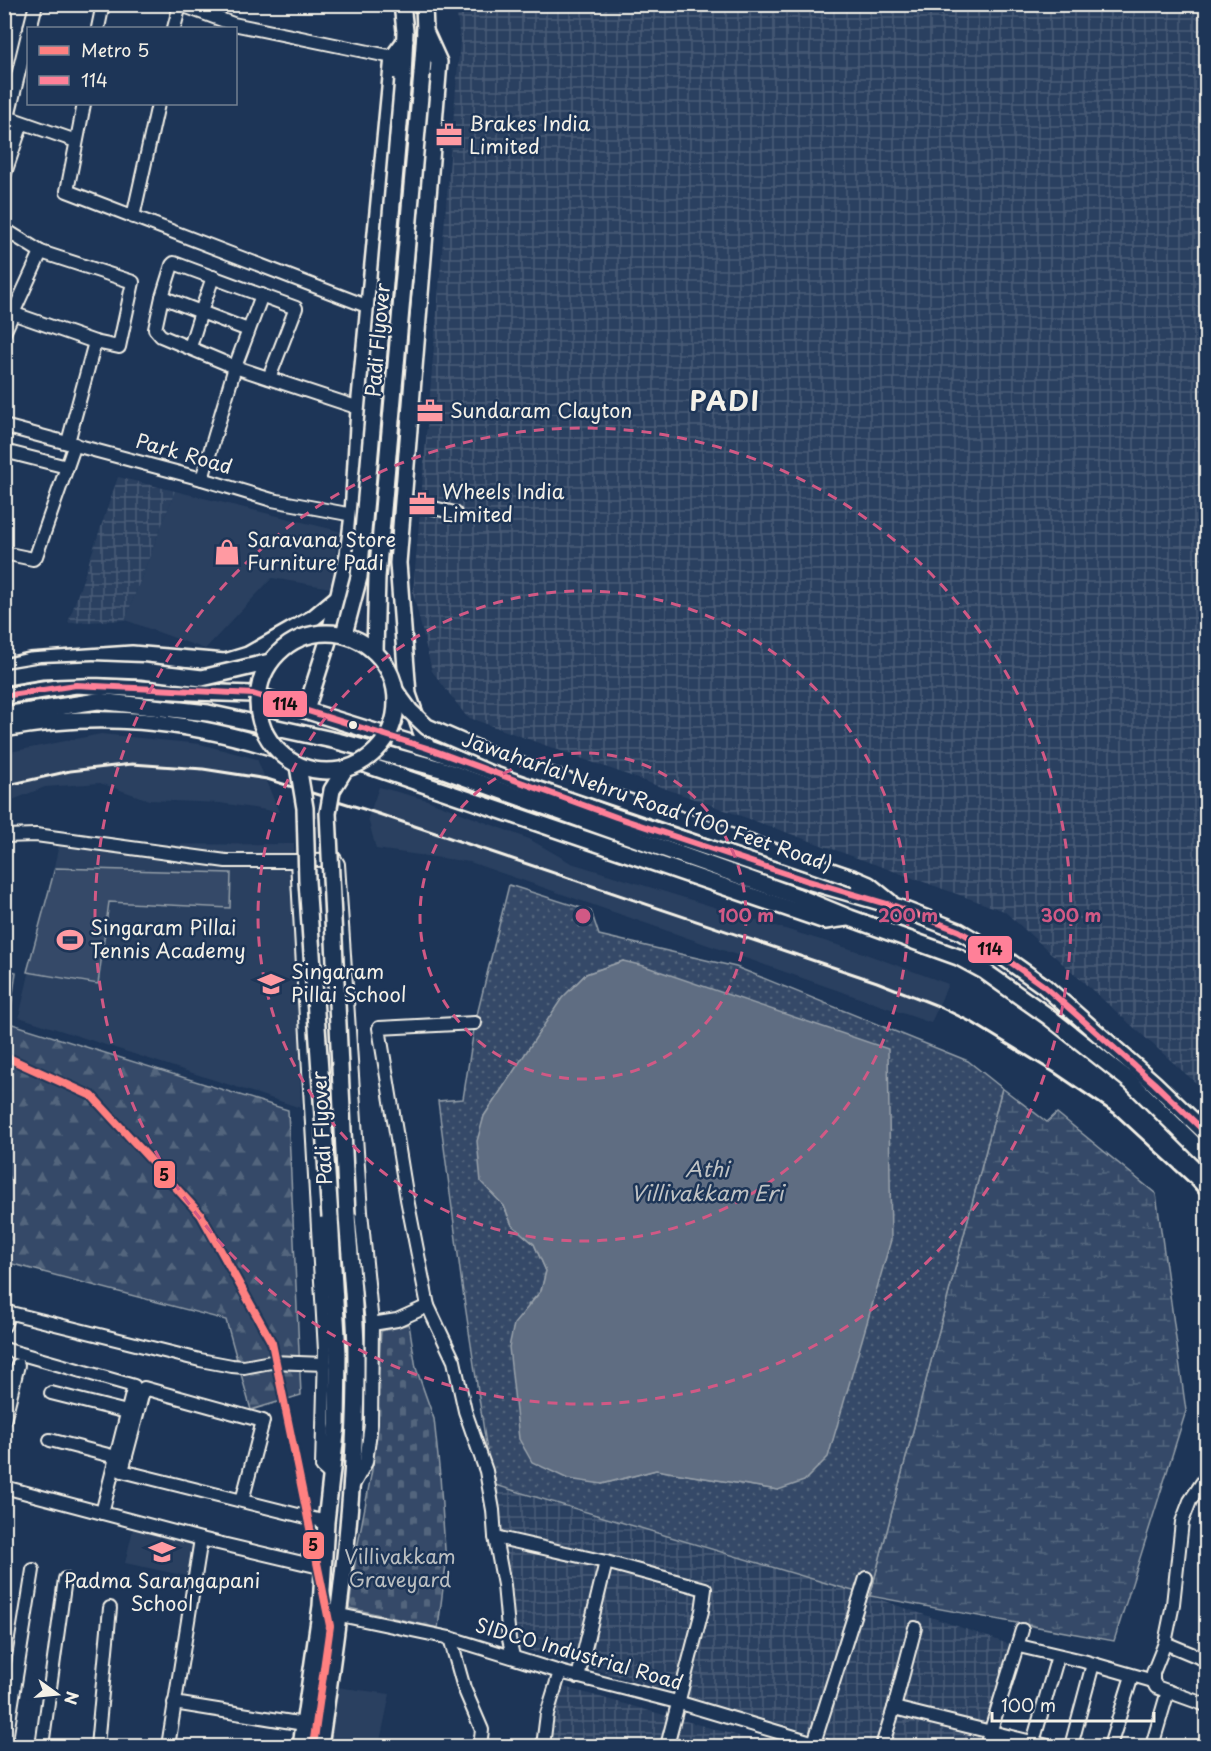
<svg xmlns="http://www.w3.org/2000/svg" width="1211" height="1751" font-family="'Playpen Sans',sans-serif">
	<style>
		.built { fill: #2a4060 }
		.industrial { fill: url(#industrial-grid) }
		.forest { fill: url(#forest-firs); stroke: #949ea8; stroke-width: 1.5 }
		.wetland { fill: url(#wetland-marsh); stroke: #949ea8; stroke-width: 1.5 }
		.cemetery { fill: url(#cemetery-stones); stroke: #949ea8; stroke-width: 1.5 }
		.park { fill: url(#park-dots); stroke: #949ea8; stroke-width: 1.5; fill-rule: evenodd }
		.garden { fill: #354a67; stroke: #949ea8; stroke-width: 1.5 }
		.water { fill: #5e6d82; stroke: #9aa2ab; stroke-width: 1.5 }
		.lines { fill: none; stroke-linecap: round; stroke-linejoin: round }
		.minor-casing { stroke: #f4f1e8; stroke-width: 16 }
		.major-casing { stroke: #f4f1e8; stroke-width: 20 }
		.minor { stroke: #1d3557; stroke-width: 12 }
		.major { stroke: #1d3557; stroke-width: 15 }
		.rail { stroke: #f4f1e8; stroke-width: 3 }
		.major-bridge-casing { stroke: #f4f1e8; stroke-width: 20; stroke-linecap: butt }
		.major-bridge { stroke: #1d3557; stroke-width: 15 }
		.bus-1-casing { stroke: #1d3557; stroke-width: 10 }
		.bus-1 { stroke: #ff8098; stroke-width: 6 }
		.metro-1-casing { stroke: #1d3557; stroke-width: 12 }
		.metro-1 { stroke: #ff8080; stroke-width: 8 }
		.ring { fill: none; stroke: #d15985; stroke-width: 3; stroke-dasharray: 10 8 }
		.bus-dot { fill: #f4f1e8; stroke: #1d3557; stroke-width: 2 }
		.labels { text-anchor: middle; stroke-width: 5; stroke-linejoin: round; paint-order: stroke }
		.poi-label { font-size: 20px; fill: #f4f1e8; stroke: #1d3557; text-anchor: start }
		.street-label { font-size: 20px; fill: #f4f1e8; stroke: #1d3557 }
		.park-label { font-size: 20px; fill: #bbbfc1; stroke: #1d3557 }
		.water-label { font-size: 21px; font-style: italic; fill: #c0c3c4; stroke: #1d3557 }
		.district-label { font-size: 26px; font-weight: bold; letter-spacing: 1.5px; fill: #f4f1e8; stroke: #1d3557 }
		.centre { fill: #d15985; stroke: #1d3557; stroke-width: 3 }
		.ring-label { font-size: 18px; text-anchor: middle; font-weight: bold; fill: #d15985; stroke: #1d3557; stroke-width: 5; stroke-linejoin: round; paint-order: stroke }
		.line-badge { stroke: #1d3557; stroke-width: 2 }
		.pale-badge-label { font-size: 16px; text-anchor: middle; font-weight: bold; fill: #111 }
	</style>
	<defs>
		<pattern id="industrial-grid" width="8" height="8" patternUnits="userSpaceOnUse" patternTransform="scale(1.5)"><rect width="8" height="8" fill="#2a4060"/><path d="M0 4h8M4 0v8" fill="none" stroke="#4a5c77"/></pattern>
		<pattern id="forest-firs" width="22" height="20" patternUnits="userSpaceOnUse" patternTransform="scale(1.5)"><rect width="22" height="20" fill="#354a67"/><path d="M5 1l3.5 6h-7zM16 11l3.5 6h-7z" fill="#53657d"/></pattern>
		<pattern id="wetland-marsh" width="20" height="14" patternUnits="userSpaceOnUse" patternTransform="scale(1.5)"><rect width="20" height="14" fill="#354a67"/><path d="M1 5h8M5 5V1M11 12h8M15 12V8" fill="none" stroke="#53657d"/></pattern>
		<pattern id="cemetery-stones" width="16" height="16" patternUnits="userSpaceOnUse" patternTransform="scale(1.5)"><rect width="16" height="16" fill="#354a67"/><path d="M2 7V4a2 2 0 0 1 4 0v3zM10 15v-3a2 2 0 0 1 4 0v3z" fill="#53657d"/></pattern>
		<pattern id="park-dots" width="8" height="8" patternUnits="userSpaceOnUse" patternTransform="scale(1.5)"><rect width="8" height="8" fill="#354a67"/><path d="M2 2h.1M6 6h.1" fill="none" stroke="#53657d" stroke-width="1.8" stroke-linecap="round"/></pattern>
	</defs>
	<rect width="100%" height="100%" fill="#1d3557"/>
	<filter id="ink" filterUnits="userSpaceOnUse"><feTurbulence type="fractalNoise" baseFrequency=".0167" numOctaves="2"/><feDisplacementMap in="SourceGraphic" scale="12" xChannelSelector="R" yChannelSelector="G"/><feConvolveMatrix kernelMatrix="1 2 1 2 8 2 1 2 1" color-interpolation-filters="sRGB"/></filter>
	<g filter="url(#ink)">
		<g class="built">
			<polygon points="175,491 339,531 331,588 272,578 205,649 125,620"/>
			<polygon points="101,734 200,744 257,759 279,812 220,803 149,800 100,783 45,787 5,803 5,753"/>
			<polygon points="379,787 427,800 529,839 571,863 860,952 948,984 931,1023 470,862 376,849 368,818"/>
			<polygon points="294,844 301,1108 19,1017 59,845"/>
			<polygon points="134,1525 198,1542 191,1577 125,1563"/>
			<polygon points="336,1687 390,1694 379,1746 326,1746"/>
		</g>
		<g class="industrial">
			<polygon points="456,5 1206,5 1206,1092 1004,911 467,717 432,671 413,593 460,41"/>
			<polygon points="118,477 175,491 125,620 68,623"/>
			<polygon points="492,1484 870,1596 1017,1647 989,1746 858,1746 520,1648"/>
			<polygon points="557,1685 775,1746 549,1746"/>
		</g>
		<polygon class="forest" points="4,969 16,972 9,1023 288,1110 301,1395 251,1410 226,1320 5,1262"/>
		<polygon class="wetland" points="1002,1088 1047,1122 1057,1113 1156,1194 1186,1411 1114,1641 870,1596"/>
		<polygon class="cemetery" points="409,1324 416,1368 434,1419 440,1476 446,1564 438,1628 349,1608 357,1549 372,1470 381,1331"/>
		<path class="park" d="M509,885L591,911L599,935L736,967L968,1061L1002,1088L870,1596L492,1484L462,1285L438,1101L463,1099L475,1023ZM623,961L778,1490L656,1470L602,1484L528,1305L541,1291L546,1271L534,1244L512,1225L504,1206L484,1116L562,999L586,974Z"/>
		<polygon class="garden" points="55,868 231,873 230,908 109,902 98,984 27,972"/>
		<polygon class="water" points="623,961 644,966 888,1049 891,1240 828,1457 804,1481 778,1490 656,1470 602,1484 568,1479 532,1462 519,1439 509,1347 514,1324 541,1291 546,1271 534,1244 512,1225 504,1206 481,1182 477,1141 484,1116 562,998 586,974"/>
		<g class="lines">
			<g class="minor-casing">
				<g id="minor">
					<polyline points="179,4 233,24 393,57"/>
					<polyline points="30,28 36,4"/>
					<polyline points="98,28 103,4"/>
					<polyline points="174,28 180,5"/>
					<polyline points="84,104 67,191 369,307"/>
					<polyline points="4,116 76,141"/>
					<polyline points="8,117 28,34"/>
					<polyline points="4,176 22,123"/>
					<polyline points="133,217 158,104"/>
					<polyline points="4,229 41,252 133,282 119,347 95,342 68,442"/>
					<polyline points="213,277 201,312 248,330"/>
					<polyline points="162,297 172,265 174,263 296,308 269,378"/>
					<polyline points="12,313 95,342"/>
					<polyline points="4,333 41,252"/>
					<polyline points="190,347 201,312 162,297 155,329 161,336 235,367 359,408"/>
					<polyline points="4,426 202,479 272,500 353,515"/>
					<polyline points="4,451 67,467"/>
					<polyline points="202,479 235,367 262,295"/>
					<polyline points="404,501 455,513"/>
					<polyline points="4,553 33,559 36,556 75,444"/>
					<polyline points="4,836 36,835 226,861 297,861"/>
					<polyline points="428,1306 407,1199 379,1028 475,1023"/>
					<polyline points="372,1324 397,1320 428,1306 454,1361 465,1411 486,1471 493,1510 495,1537 504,1585 509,1639 513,1656"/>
					<polyline points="4,1326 8,1315 11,1313 200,1360 232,1366 244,1367 271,1362 325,1364"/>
					<polyline points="4,1349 134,1386 102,1513"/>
					<polyline points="51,1393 127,1412"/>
					<polyline points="4,1421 18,1365"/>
					<polyline points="50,1440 116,1457"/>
					<polyline points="332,1476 322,1467 325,1351 297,861 335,859 338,864 361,1212 372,1324 371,1424 366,1462 352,1487"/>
					<polyline points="1206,1477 1190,1501 1182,1522 1173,1604 1165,1643 1153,1673 1153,1681 1156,1687 1206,1705"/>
					<polyline points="4,1487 201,1539 324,1568"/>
					<polyline points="242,1501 263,1421 144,1388 122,1471 326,1522"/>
					<polyline points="495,1537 606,1562 705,1589 702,1611 667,1746"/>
					<polyline points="321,1606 340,1615 450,1638 560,1672 677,1702 825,1746"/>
					<polyline points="450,1638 464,1688 482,1730 480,1746"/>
					<polyline points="1165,1643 1206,1660"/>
					<polyline points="1019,1646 1083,1661 1153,1681"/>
					<polyline points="578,1677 606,1562"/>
					<polyline points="174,1703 304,1724"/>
					<polyline points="894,1708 1048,1746"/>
					<polyline points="1033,1742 1058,1656"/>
					<polyline points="814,1743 866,1578"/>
					<polyline points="5,1746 33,1570"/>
					<polyline points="42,1746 65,1579"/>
					<polyline points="97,1746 110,1608"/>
					<polyline points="168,1746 201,1539"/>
					<polyline points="543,1746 547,1714 560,1672"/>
					<polyline points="882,1746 894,1708 915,1628"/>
					<polyline points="986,1746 1022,1630"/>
					<polyline points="1071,1746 1093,1664"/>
					<polyline points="1110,1746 1132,1676"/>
					<polyline points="1152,1746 1168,1691"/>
				</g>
			</g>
			<g class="major-casing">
				<g id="major">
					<polyline points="402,4 405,31 403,79"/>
					<polyline points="425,31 439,62 398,563 408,694 427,748"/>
					<polyline points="422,74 425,31 424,4"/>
					<polyline points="4,667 30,661 132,654 225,662 248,655 313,618 337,598"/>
					<polyline points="4,696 76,685 192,692 253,694 427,748 616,817 808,881 897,907 959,931 1003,957 1044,986 1154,1083 1206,1133"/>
					<polyline points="306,710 328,641 348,555 353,515 359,408 393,57 405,41"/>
					<polyline points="4,715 98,701 208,713 337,741 441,769 796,896 850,918 958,957 984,971 1049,1017 1131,1082 1206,1156"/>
					<path d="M4,729C97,711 184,720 274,748"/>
					<polyline points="361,763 825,921 847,918"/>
					<polyline points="855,879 869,885 890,902"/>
					<polyline points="301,1746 321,1606 326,1522 337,1425 338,1353 330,1217"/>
					<path d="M320,1746C339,1617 357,1487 356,1356C356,1310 350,1262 347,1215"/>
				</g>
			</g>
			<use href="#minor" class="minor"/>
			<use href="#major" class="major"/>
			<polyline class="rail" points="4,786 70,771 132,764 203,769 267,779 370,811 877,982 938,1006 973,1023 1055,1073 1114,1113 1191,1184 1206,1201"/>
			<g class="major-bridge-casing">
				<g id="major-bridge">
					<circle cx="327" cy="702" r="69"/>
					<polyline points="344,634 359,577 403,79"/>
					<polyline points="375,651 377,577 422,74"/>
					<polyline points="5,677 41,671 93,669 142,671 202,678 270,662"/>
					<polyline points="396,692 410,711 427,727 496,757 855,879"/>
					<polyline points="298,766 305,808 307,881 330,1217"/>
					<polyline points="345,769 332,790 328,813 347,1215"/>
				</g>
			</g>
			<use href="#major-bridge" class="major-bridge"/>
			<g class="bus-1-casing">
				<polyline id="bus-1" points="4,696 76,685 253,694 427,748 616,817 808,881 897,907 959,931 1003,957 1044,986 1154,1083 1206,1133"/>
			</g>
			<use href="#bus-1" class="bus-1"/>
			<g class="metro-1-casing">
				<polyline id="metro-1" points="4,1056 92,1096 201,1215 272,1343 330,1626 313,1746"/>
			</g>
			<use href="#metro-1" class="metro-1"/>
		</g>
	</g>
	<g class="ring">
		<circle cx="583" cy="916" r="163"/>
		<circle cx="583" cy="916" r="325"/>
		<circle cx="583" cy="916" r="488"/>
	</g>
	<defs>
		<g id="office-bare" transform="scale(2.07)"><path d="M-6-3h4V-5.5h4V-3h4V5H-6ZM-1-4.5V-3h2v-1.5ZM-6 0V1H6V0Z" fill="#ff9aa2" stroke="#1d3557" stroke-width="2.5" paint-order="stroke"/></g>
		<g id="shop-bare" transform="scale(2.07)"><path d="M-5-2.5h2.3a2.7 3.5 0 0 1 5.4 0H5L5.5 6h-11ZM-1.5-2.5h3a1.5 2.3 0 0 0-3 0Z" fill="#ff9aa2" stroke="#1d3557" stroke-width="2.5" paint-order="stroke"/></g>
		<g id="stadium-bare" transform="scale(2.07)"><path d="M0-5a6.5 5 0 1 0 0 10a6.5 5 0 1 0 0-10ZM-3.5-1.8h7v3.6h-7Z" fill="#ff9aa2" stroke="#1d3557" stroke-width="2.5" paint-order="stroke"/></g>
		<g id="school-bare" transform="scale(2.07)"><path d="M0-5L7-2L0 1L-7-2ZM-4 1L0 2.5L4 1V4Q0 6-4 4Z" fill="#ff9aa2" stroke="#1d3557" stroke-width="2.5" paint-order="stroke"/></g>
	</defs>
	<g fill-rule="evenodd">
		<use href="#office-bare" x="449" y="135"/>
		<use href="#office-bare" x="430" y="411"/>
		<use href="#office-bare" x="422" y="504"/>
		<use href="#shop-bare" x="227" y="552"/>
		<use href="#stadium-bare" x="70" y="940"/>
		<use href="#school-bare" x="271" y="984"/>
		<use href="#school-bare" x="162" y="1552"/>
	</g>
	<circle class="bus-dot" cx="353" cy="725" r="5"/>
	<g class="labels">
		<g class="poi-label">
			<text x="469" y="131">Brakes India<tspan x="469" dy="23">Limited</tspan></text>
			<text x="450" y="418">Sundaram Clayton</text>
			<text x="442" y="499">Wheels India<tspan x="442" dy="23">Limited</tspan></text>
			<text x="247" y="547">Saravana Store<tspan x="247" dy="23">Furniture Padi</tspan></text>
			<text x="90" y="935">Singaram Pillai<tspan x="90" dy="23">Tennis Academy</tspan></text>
			<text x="291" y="979">Singaram<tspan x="291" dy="23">Pillai School</tspan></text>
			<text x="162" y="1588" text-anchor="middle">Padma Sarangapani<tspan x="162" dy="23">School</tspan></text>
		</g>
		<g class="street-label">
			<text transform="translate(378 340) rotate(-85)" y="7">Padi Flyover</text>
			<text transform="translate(184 454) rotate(16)" y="7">Park Road</text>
			<text transform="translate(647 802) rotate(19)" y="7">Jawaharlal Nehru Road (100 Feet Road)</text>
			<text transform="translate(322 1128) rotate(-93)" y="7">Padi Flyover</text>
			<text transform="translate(579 1654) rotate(16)" y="7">SIDCO Industrial Road</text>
		</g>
		<g class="park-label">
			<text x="400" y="1564">Villivakkam<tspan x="400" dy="23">Graveyard</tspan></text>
		</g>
		<g class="water-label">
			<text x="707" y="1177">Athi<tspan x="707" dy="24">Villivakkam Eri</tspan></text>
		</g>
		<g class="district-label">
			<text x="725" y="411">PADI</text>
		</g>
	</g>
	<circle cx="583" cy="916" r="9" class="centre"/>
	<g class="ring-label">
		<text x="746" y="922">100 m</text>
		<text x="908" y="922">200 m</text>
		<text x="1071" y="922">300 m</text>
	</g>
	<g class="line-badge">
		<rect x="262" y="690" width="46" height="28" rx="6" fill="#ff8098"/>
		<rect x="967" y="935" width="46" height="29" rx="6" fill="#ff8098"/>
		<rect x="153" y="1160" width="23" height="29" rx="6" fill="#ff8080"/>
		<rect x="302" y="1531" width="23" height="29" rx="6" fill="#ff8080"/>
	</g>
	<g class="pale-badge-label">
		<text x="285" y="710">114</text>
		<text x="990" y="955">114</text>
		<text x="164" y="1181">5</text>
		<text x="313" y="1551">5</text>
	</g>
	<rect width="1211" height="1751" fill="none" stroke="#1d3557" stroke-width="24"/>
	<rect x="12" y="12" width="1187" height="1727" fill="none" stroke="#f4f1e8" stroke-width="2" filter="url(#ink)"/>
	<rect x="27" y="27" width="210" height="78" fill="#1d3557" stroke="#738091" stroke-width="1.5"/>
	<rect x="39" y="46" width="30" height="9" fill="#ff8080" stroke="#738091" stroke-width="1.5"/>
	<text x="81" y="57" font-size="18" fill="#f4f1e8">Metro 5</text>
	<rect x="39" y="76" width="30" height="9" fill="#ff8098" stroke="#738091" stroke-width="1.5"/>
	<text x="81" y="87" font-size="18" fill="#f4f1e8">114</text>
	<g transform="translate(57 1694) rotate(105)" stroke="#1d3557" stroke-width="4.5" paint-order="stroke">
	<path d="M0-4.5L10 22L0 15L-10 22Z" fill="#f4f1e8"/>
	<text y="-9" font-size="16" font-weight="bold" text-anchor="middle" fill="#f4f1e8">N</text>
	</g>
	<path d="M992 1712v9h162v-9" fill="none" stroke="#f4f1e8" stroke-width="3"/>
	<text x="1001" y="1712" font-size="18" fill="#f4f1e8" stroke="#1d3557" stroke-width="4.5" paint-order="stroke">100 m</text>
</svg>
